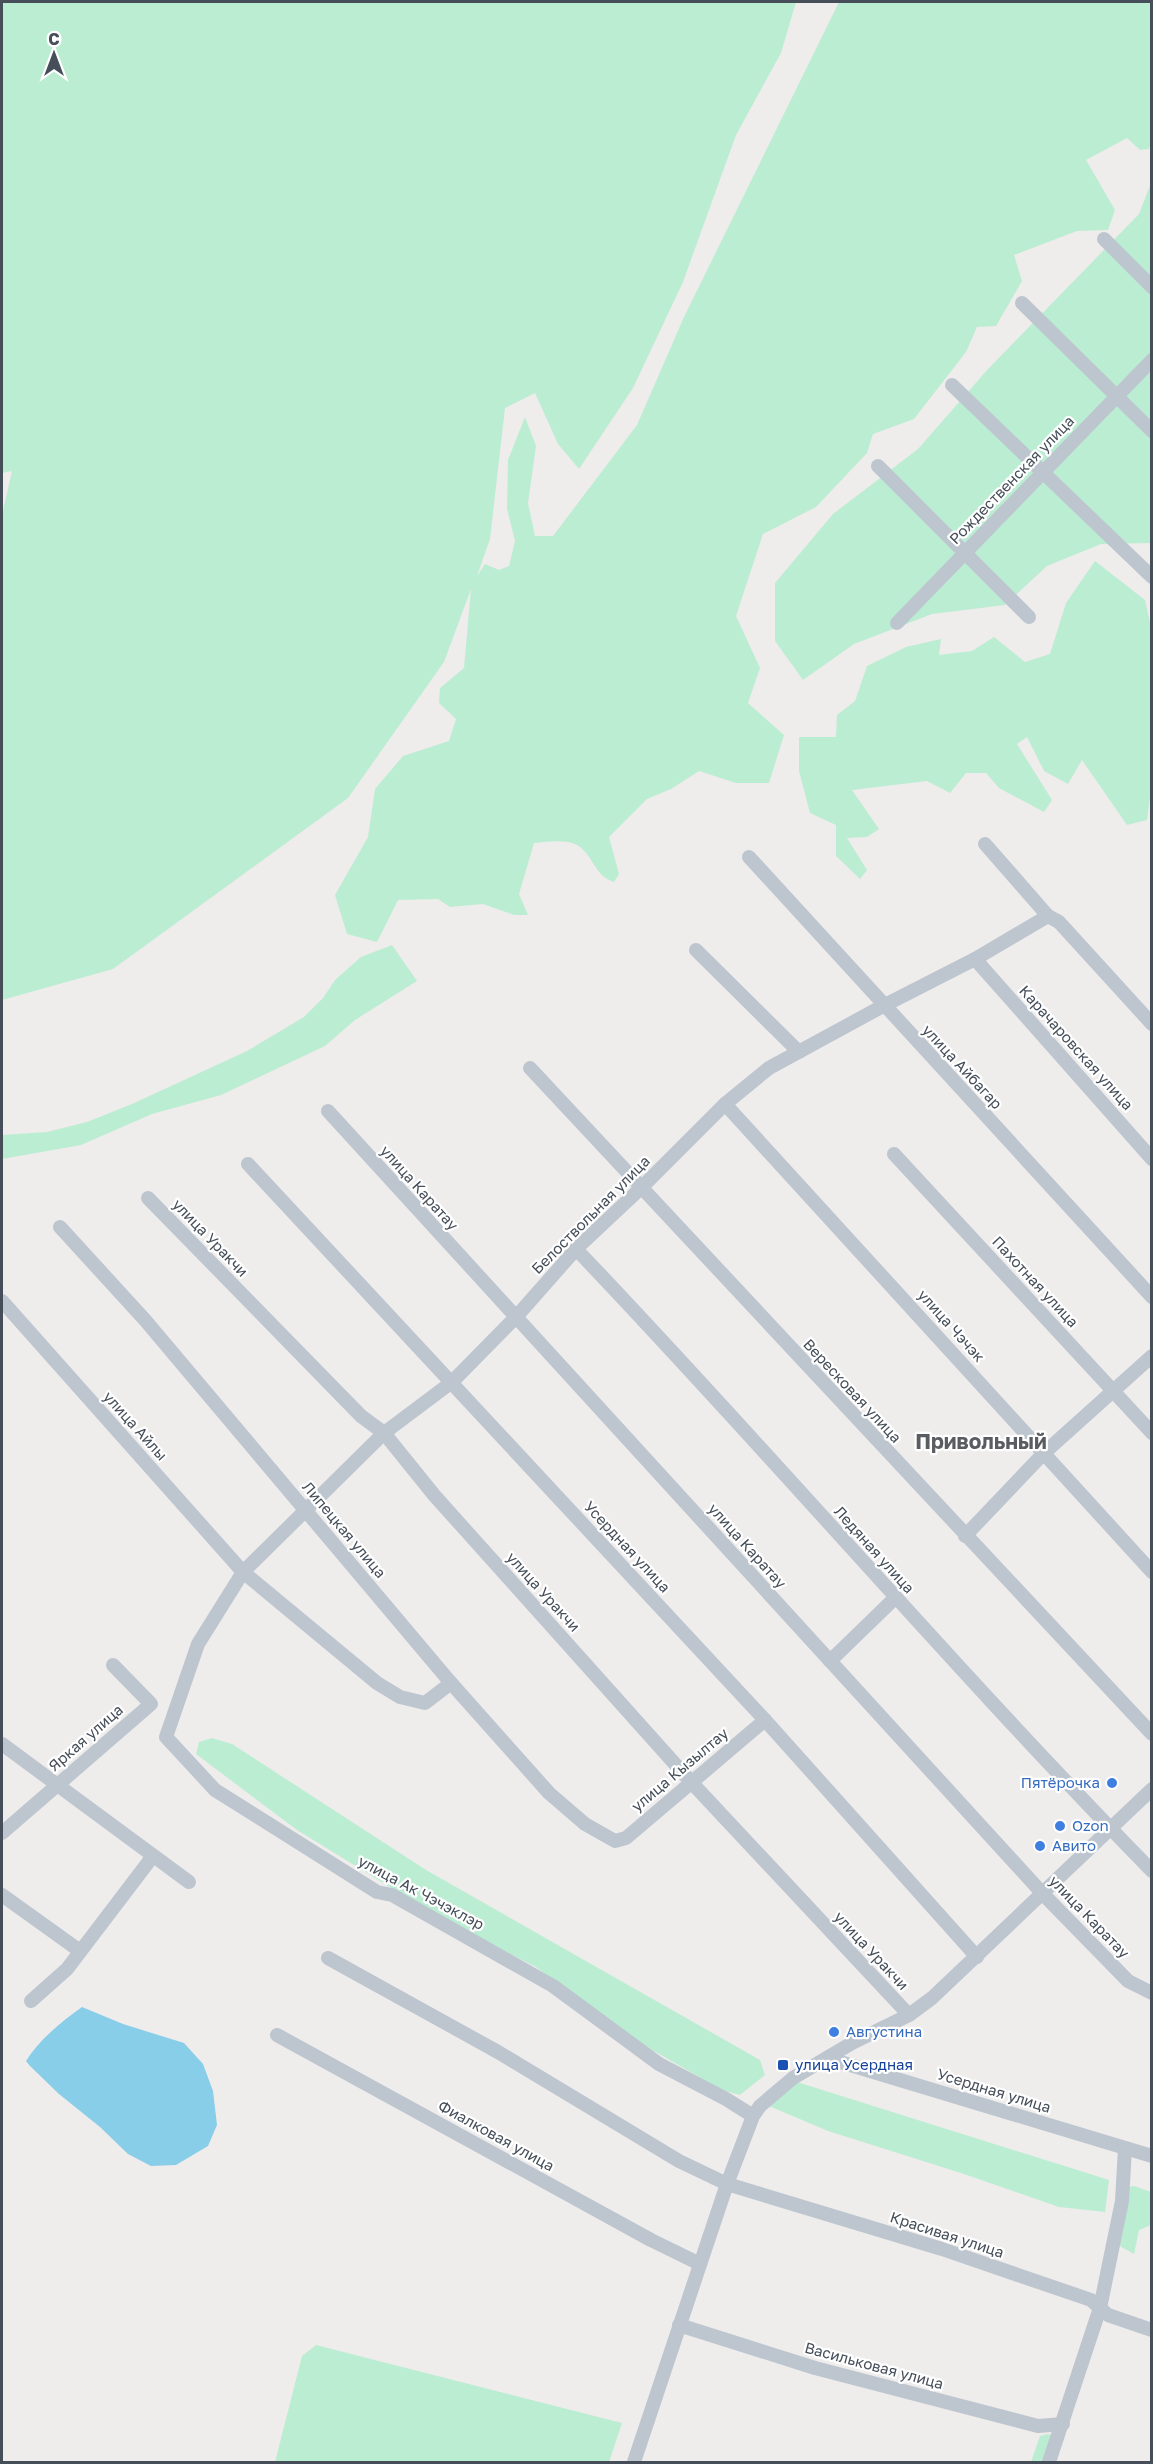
<svg xmlns="http://www.w3.org/2000/svg" width="1153" height="2464" font-family="'Golos Text',sans-serif">
	<style>
		.green { fill: #bbedd2 }
		.water { fill: #89cee9 }
		.lines { fill: none; stroke-linecap: round; stroke-linejoin: round }
		.minor { stroke: #bdc6cf; stroke-width: 14 }
		.shop-dot { fill: #3f7fe0; stroke: #fff; stroke-width: 2 }
		.transit-dot { fill: #1a4fb4; stroke: #fff; stroke-width: 2 }
		.labels { text-anchor: middle; stroke-width: 4.5; stroke-linejoin: round; paint-order: stroke }
		.street-label { font-size: 15px; fill: #454e59; stroke: #fff }
		.shop-label { font-size: 15px; fill: #366cbe; stroke: #fff; text-anchor: start }
		.transit-label { font-size: 15px; fill: #164399; stroke: #fff; text-anchor: start }
		.district-label { font-size: 21px; font-weight: bold; fill: #595c61; stroke: #fff }
	</style>
	<rect width="100%" height="100%" fill="#efecec"/>
	<g class="green">
		<path d="M2,2H796L781,53L736,135L683,282L633,388L579,469L558,444L535,393L505,408L490,539L477,576L485,564L499,570L509,566L515,541L507,509L508,460L525,417L536,446L528,503L535,536H553L637,425L684,317L839,2H1151V142L1149,149L1140,150L1127,138L1086,160L1115,210L1108,230L1077,231L1014,255L1022,281L996,326L977,327L966,352L914,419L873,434L867,453L816,507L763,534L736,616L760,668L748,703L784,735L769,783H736L699,771L671,789L647,799L609,837L619,874L614,882C594,876 593,854 577,845C566,839 547,842 534,843L519,894L528,915H514L483,904L450,907L438,899L398,900L377,942L347,934L335,895L368,837L375,789L403,756L449,741L456,719L439,703L440,688L464,668L471,589L444,662L348,798L113,969L2,1000V515L12,471L2,473Z"/>
		<polygon points="1151,183 1151,543 1101,544 1047,566 1005,605 932,614 854,644 803,680 775,641 775,583 833,514 918,449 988,369 1139,214"/>
		<polygon points="1095,561 1145,600 1151,627 1152,782 1147,820 1127,825 1082,760 1068,784 1044,771 1027,737 1017,744 1052,800 1044,812 999,788 986,773 966,773 950,793 927,781 852,790 879,829 867,837 847,838 867,870 860,879 836,856 836,825 810,813 799,771 799,737 836,737 837,715 855,701 867,666 906,647 941,639 939,655 972,651 994,637 1025,662 1050,654 1066,603"/>
		<polygon points="392,945 417,981 355,1020 325,1046 221,1095 152,1114 81,1145 2,1159 2,1135 47,1132 87,1122 132,1104 247,1051 304,1017 323,998 335,980 361,957"/>
		<polygon points="212,1738 232,1744 426,1870 760,2060 765,2075 740,2095 722,2090 621,2032 536,1967 442,1919 297,1830 196,1754 199,1742"/>
		<polygon points="797,2082 1109,2180 1105,2212 1059,2207 961,2173 828,2131 769,2106"/>
		<polygon points="1134,2186 1151,2192 1151,2225 1139,2230 1134,2254 1118,2245 1120,2188"/>
		<polygon points="316,2345 622,2423 609,2462 275,2462 302,2356"/>
		<polygon points="1048,2434 1057,2437 1054,2462 1031,2462 1040,2436"/>
	</g>
	<path class="water" d="M82,2007L123,2024L184,2043L203,2064L213,2091L217,2125L208,2146L176,2165L151,2166L128,2154L100,2127L59,2094L30,2066L26,2061C39,2040 61,2022 82,2007Z"/>
	<g class="lines">
		<g class="minor">
			<polyline points="1104,239 1152,287"/>
			<polyline points="1022,303 1152,431"/>
			<polyline points="952,385 1152,577"/>
			<polyline points="878,466 1029,617"/>
			<polyline points="897,623 1152,360"/>
			<polyline points="985,844 1048,916 1059,922 1152,1024"/>
			<polyline points="749,857 1152,1297"/>
			<polyline points="696,950 799,1052"/>
			<polyline points="975,959 1152,1159"/>
			<polyline points="530,1068 1152,1734"/>
			<polyline points="725,1104 1152,1572"/>
			<polyline points="328,1111 1043,1894 1128,1981 1152,1993"/>
			<polyline points="894,1154 1152,1433"/>
			<polyline points="248,1164 765,1720 977,1957"/>
			<polyline points="148,1198 361,1416 384,1433 434,1495 692,1783 909,2015"/>
			<polyline points="60,1227 145,1320 451,1683 549,1793 585,1824 615,1841 626,1838 765,1720"/>
			<path d="M576,1249C771,1453 954,1669 1152,1871"/>
			<polyline points="2,1301 243,1572 377,1683 400,1697 425,1703 451,1683"/>
			<polyline points="965,1536 1044,1453 1152,1356"/>
			<polyline points="830,1661 895,1598"/>
			<polyline points="2,1744 189,1882"/>
			<polyline points="2,1833 151,1704 113,1665"/>
			<polyline points="2,1895 80,1951"/>
			<polyline points="328,1958 498,2052 679,2161 727,2184 942,2249 1091,2300 1108,2315 1152,2330"/>
			<polyline points="31,2001 67,1969 153,1856"/>
			<polyline points="277,2035 651,2240 700,2264"/>
			<polyline points="827,2058 1152,2156"/>
			<polyline points="753,2116 726,2099 659,2064 553,1986 392,1895 377,1892 215,1790 166,1737 198,1644 243,1572 384,1433 452,1382 516,1317 576,1249 641,1188 725,1104 769,1068 883,1006 975,959 1048,916"/>
			<polyline points="679,2325 815,2368 1038,2426 1063,2424"/>
			<polyline points="634,2462 727,2184 753,2116 760,2106 793,2078 852,2043 909,2015 932,1998 1152,1789"/>
			<polyline points="1049,2462 1100,2308 1122,2201 1125,2148"/>
		</g>
	</g>
	<g class="shop-dot">
		<circle cx="1112" cy="1783" r="6"/>
		<circle cx="1060" cy="1826" r="6"/>
		<circle cx="1040" cy="1846" r="6"/>
		<circle cx="834" cy="2032" r="6"/>
	</g>
	<rect class="transit-dot" x="777" y="2059" width="12" height="12" rx="3"/>
	<g class="labels">
		<g class="street-label">
			<text transform="translate(1012 480) rotate(-46)" y="5">Рождественская улица</text>
			<text transform="translate(1076 1048) rotate(48)" y="5">Карачаровская улица</text>
			<text transform="translate(962 1067) rotate(47)" y="5">улица Айбагар</text>
			<text transform="translate(419 1188) rotate(48)" y="5">улица Каратау</text>
			<text transform="translate(591 1215) rotate(-45)" y="5">Белоствольная улица</text>
			<text transform="translate(210 1238) rotate(46)" y="5">улица Уракчи</text>
			<text transform="translate(1035 1282) rotate(47)" y="5">Пахотная улица</text>
			<text transform="translate(951 1326) rotate(48)" y="5">улица Чэчэк</text>
			<text transform="translate(852 1391) rotate(47)" y="5">Вересковая улица</text>
			<text transform="translate(135 1426) rotate(48)" y="5">улица Айлы</text>
			<text transform="translate(344 1530) rotate(50)" y="5">Липецкая улица</text>
			<text transform="translate(747 1546) rotate(48)" y="5">улица Каратау</text>
			<text transform="translate(627 1547) rotate(47)" y="5">Усердная улица</text>
			<text transform="translate(874 1550) rotate(48)" y="5">Ледяная улица</text>
			<text transform="translate(543 1592) rotate(48)" y="5">улица Уракчи</text>
			<text transform="translate(86 1738) rotate(-41)" y="5">Яркая улица</text>
			<text transform="translate(680 1770) rotate(-40)" y="5">улица Кызылтау</text>
			<text transform="translate(421 1893) rotate(28)" y="5">улица Ак Чэчэклэр</text>
			<text transform="translate(1089 1917) rotate(46)" y="5">улица Каратау</text>
			<text transform="translate(871 1951) rotate(47)" y="5">улица Уракчи</text>
			<text transform="translate(994 2091) rotate(17)" y="5">Усердная улица</text>
			<text transform="translate(496 2136) rotate(29)" y="5">Фиалковая улица</text>
			<text transform="translate(947 2235) rotate(18)" y="5">Красивая улица</text>
			<text transform="translate(874 2366) rotate(15)" y="5">Васильковая улица</text>
		</g>
		<g class="shop-label">
			<text x="1100" y="1788" text-anchor="end">Пятёрочка</text>
			<text x="1072" y="1831">Ozon</text>
			<text x="1052" y="1851">Авито</text>
			<text x="846" y="2037">Августина</text>
		</g>
		<g class="transit-label">
			<text x="795" y="2070">улица Усердная</text>
		</g>
		<g class="district-label">
			<text x="981" y="1449">Привольный</text>
		</g>
	</g>
	<rect width="1153" height="2464" fill="none" stroke="#454e59" stroke-width="6"/>
	<g transform="translate(54 54)" stroke="#ffffff" stroke-width="4.5" paint-order="stroke">
	<path d="M0-4.5L10 22L0 15L-10 22Z" fill="#454e59"/>
	<text y="-9" font-size="16" font-weight="bold" text-anchor="middle" fill="#454e59">С</text>
	</g>
</svg>
